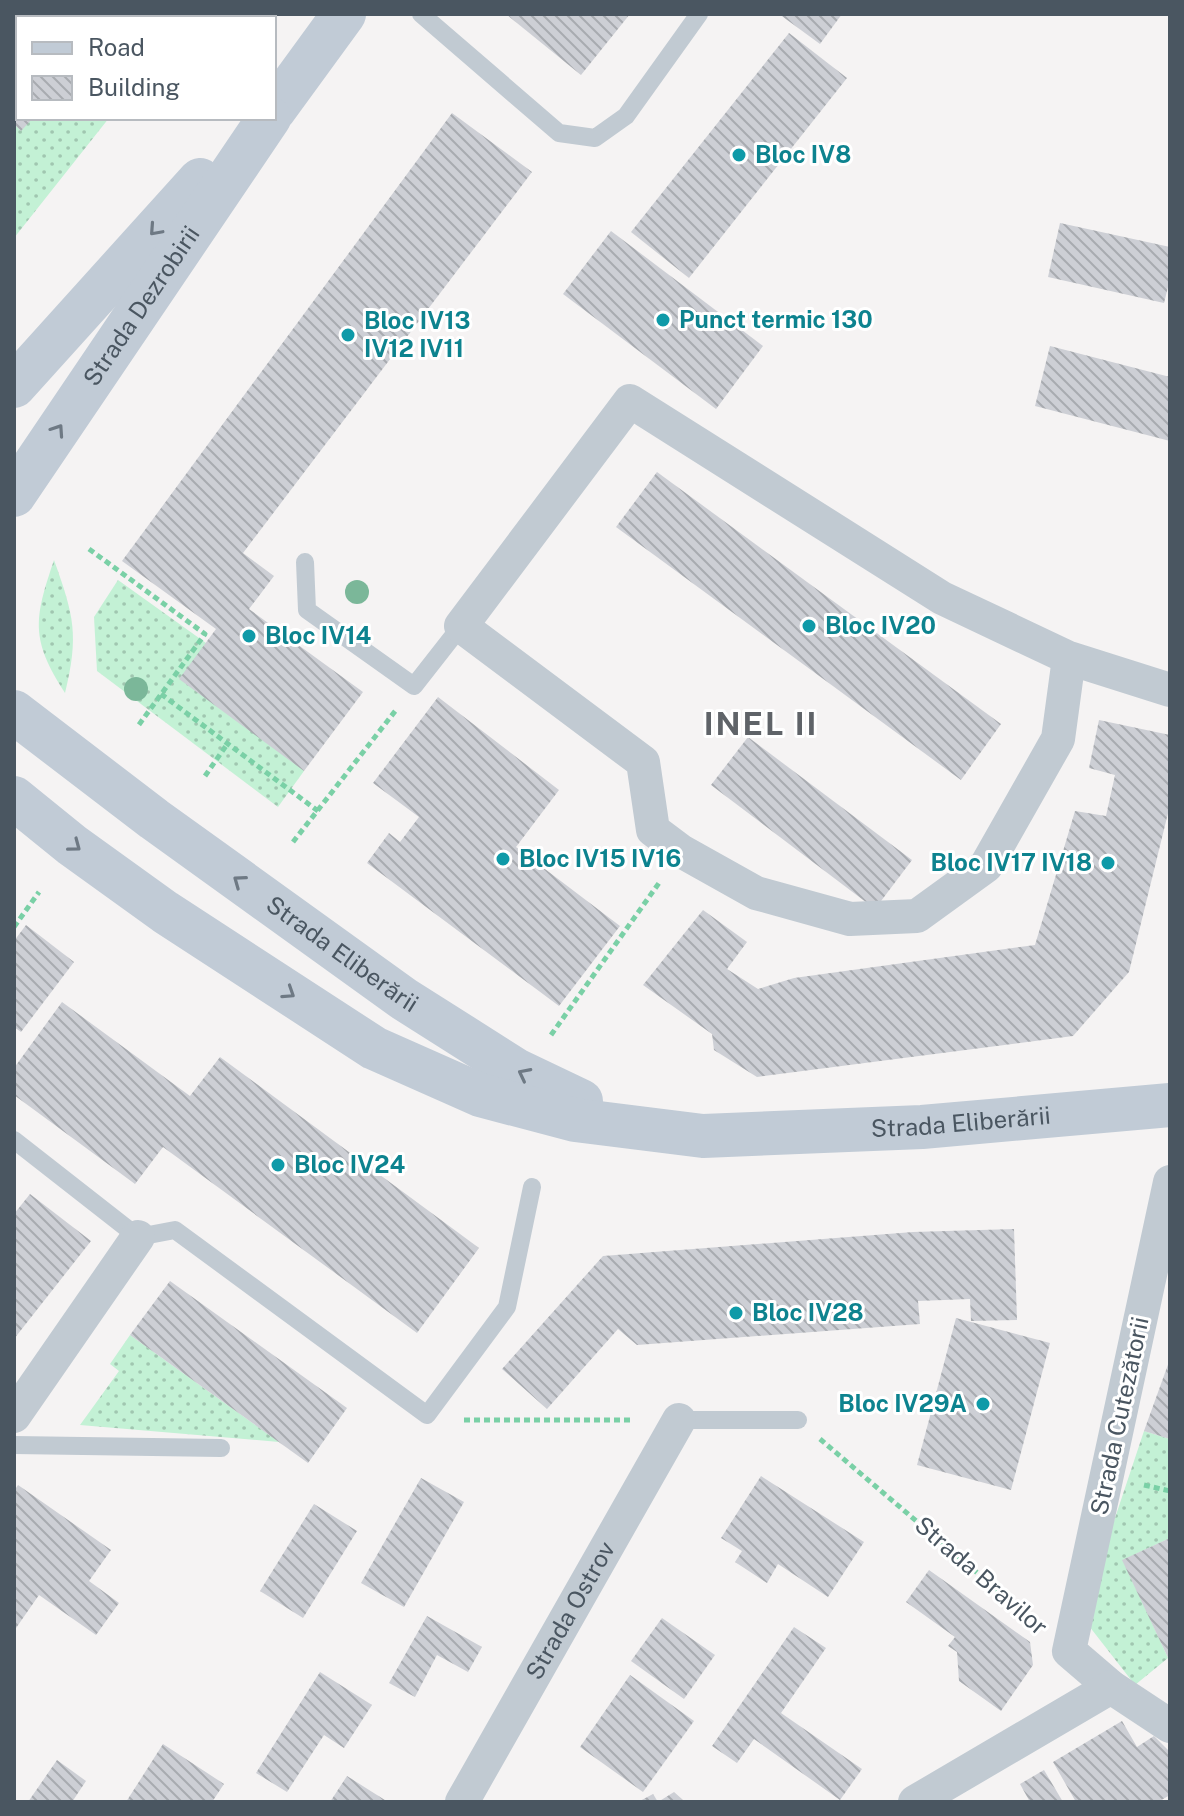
<svg xmlns="http://www.w3.org/2000/svg" width="1184" height="1816" font-family="'Public Sans',sans-serif">
	<style>
		.garden { fill: url(#garden-dots) }
		.building { fill: url(#building-back-hatch) }
		.lines { fill: none; stroke-linecap: round; stroke-linejoin: round }
		.path { stroke: #7ad0a6; stroke-width: 5; stroke-dasharray: 6 4; stroke-linecap: butt }
		.lane { stroke: #c1cad2; stroke-width: 18 }
		.street { stroke: #c1cad2; stroke-width: 34 }
		.secondary { stroke: #c1cbd6; stroke-width: 44 }
		.tree { fill: #7bb799 }
		.oneway { stroke: #6e7984 }
		.culture-dot { fill: #0f9aa8; stroke: #fff; stroke-width: 3 }
		.labels { text-anchor: middle; stroke-width: 6; stroke-linejoin: round; paint-order: stroke }
		.culture-label { font-size: 24px; font-weight: bold; fill: #0d838f; stroke: #fff; text-anchor: start }
		.street-label { font-size: 24px; fill: #4a5661; stroke: #fff }
		.district-label { font-size: 32px; font-weight: bold; letter-spacing: 2px; fill: #5f6368; stroke: #fff }
	</style>
	<defs>
		<pattern id="garden-dots" width="8" height="8" patternUnits="userSpaceOnUse" patternTransform="scale(2)"><rect width="8" height="8" fill="#c3f1d5"/><path d="M2 2h.1M6 6h.1" fill="none" stroke="#a0c6b0" stroke-width="1.8" stroke-linecap="round"/></pattern>
		<pattern id="building-back-hatch" width="6" height="6" patternUnits="userSpaceOnUse" patternTransform="scale(2)"><rect width="6" height="6" fill="#cdcfd5"/><path d="M-1 5l2 2M0 0l6 6M5-1l2 2" fill="none" stroke="#a8abb0"/></pattern>
	</defs>
	<rect width="100%" height="100%" fill="#f5f3f3"/>
	<g class="garden">
		<polygon points="14,14 195,14 191,18 18,18 18,118 109,118 14,238"/>
		<path d="M54,560C74,616 79,635 65,693C30,639 34,619 54,560Z"/>
		<polygon points="118,580 206,643 304,771 278,807 97,671 94,617"/>
		<polygon points="130,1335 279,1442 80,1425 119,1371 110,1364"/>
		<polygon points="1144,1431 1170,1439 1170,1538 1123,1560 1168,1658 1135,1685 1082,1617"/>
	</g>
	<g class="building">
		<polygon points="506,14 630,14 581,75"/>
		<polygon points="779,14 842,14 820,44"/>
		<polygon points="789,33 847,78 689,278 631,232"/>
		<polygon points="14,57 18,60 18,118 33,118 21,131 14,124"/>
		<polygon points="452,113 532,172 243,553 274,576 249,609 363,692 304,771 179,679 216,629 122,561"/>
		<polygon points="1060,223 1170,247 1170,279 1164,303 1048,277"/>
		<polygon points="611,231 763,346 716,409 563,294"/>
		<polygon points="1050,346 1170,377 1170,441 1035,406"/>
		<polygon points="657,472 1001,724 961,780 616,527"/>
		<polygon points="438,697 559,790 516,847 620,926 559,1006 367,863 389,833 400,842 419,817 373,783"/>
		<polygon points="1099,720 1170,735 1170,805 1129,972 1073,1036 757,1077 714,1050 712,1034 643,985 703,910 747,942 727,969 758,989 794,978 1035,945 1075,811 1106,816 1115,775 1089,768"/>
		<polygon points="748,737 912,860 875,909 711,785"/>
		<polygon points="26,925 74,962 21,1032 14,1027 14,941"/>
		<polygon points="62,1002 190,1096 220,1057 479,1248 417,1333 163,1147 135,1184 14,1095 14,1068"/>
		<polygon points="30,1194 91,1241 14,1339 14,1214"/>
		<polygon points="1014,1229 1017,1320 971,1321 970,1299 918,1301 920,1324 637,1345 618,1329 547,1409 502,1369 603,1256 913,1232"/>
		<polygon points="170,1281 347,1408 308,1463 130,1335"/>
		<polygon points="956,1318 1050,1343 1011,1490 917,1465"/>
		<polygon points="1170,1359 1170,1439 1144,1431"/>
		<polygon points="761,1476 864,1542 828,1597 778,1564 767,1583 735,1562 742,1551 721,1538"/>
		<polygon points="421,1478 464,1502 404,1607 361,1583"/>
		<polygon points="18,1485 111,1550 89,1581 119,1603 96,1635 39,1595 14,1631 14,1491"/>
		<polygon points="314,1504 357,1531 303,1618 260,1591"/>
		<polygon points="1170,1538 1170,1662 1122,1560"/>
		<polygon points="929,1570 1030,1642 1033,1665 1001,1711 959,1681 957,1652 948,1646 955,1637 906,1602"/>
		<polygon points="427,1616 482,1647 468,1672 437,1655 415,1697 389,1683"/>
		<polygon points="662,1618 715,1655 684,1699 631,1661"/>
		<polygon points="794,1627 826,1648 781,1713 862,1769 840,1800 754,1739 737,1763 712,1746"/>
		<polygon points="320,1672 372,1705 344,1748 324,1735 287,1792 256,1773"/>
		<polygon points="630,1675 694,1721 643,1792 580,1747"/>
		<polygon points="1122,1721 1137,1747 1154,1736 1170,1752 1170,1795 1158,1802 1076,1802 1053,1762"/>
		<polygon points="163,1744 224,1784 212,1802 126,1802"/>
		<polygon points="57,1760 86,1781 72,1802 28,1802"/>
		<polygon points="1044,1770 1063,1802 1030,1802 1020,1784"/>
		<polygon points="347,1776 388,1802 330,1802"/>
		<polygon points="674,1792 685,1802 638,1802 653,1794 658,1802"/>
	</g>
	<g class="lines">
		<g class="path">
			<polyline points="44,14 49,18"/>
			<polyline points="174,14 179,18"/>
			<polyline points="89,549 205,634 138,726"/>
			<polyline points="161,694 318,811"/>
			<polyline points="205,776 228,743"/>
			<polyline points="293,842 396,710"/>
			<polyline points="14,927 39,892"/>
			<polyline points="551,1035 659,883"/>
			<polyline points="464,1420 634,1420"/>
			<polyline points="820,1439 1035,1622"/>
			<polyline points="1144,1485 1170,1491"/>
		</g>
		<g class="lane">
			<polyline points="421,14 559,133 595,138 626,116 699,14"/>
			<polyline points="305,562 307,610 414,686 461,626"/>
			<polyline points="14,1140 138,1237 175,1230 427,1415 507,1307 532,1187"/>
			<polyline points="679,1420 798,1420"/>
			<polyline points="14,1445 221,1448"/>
		</g>
		<g class="street">
			<polyline points="1069,658 1058,739 986,866 917,916 850,919 756,893 681,851 653,830 643,762 461,626 630,401 942,598 1069,658 1170,690"/>
			<polyline points="1170,1182 1069,1651 1111,1687 1170,1726"/>
			<polyline points="14,1416 138,1237"/>
			<path id="s1" d="M462,1802L679,1420"/>
			<polyline points="915,1802 1111,1687"/>
		</g>
		<g class="secondary">
			<polyline points="274,110 344,14"/>
			<polyline points="14,386 200,180"/>
			<path id="s2" d="M14,495L269,118"/>
			<path id="s3" d="M14,712L154,819L404,999L516,1070L581,1101"/>
			<path id="s4" d="M14,798L72,845L165,912L374,1048L480,1095L575,1120L703,1136L922,1127L1170,1105"/>
		</g>
	</g>
	<g class="tree">
		<circle cx="357" cy="592" r="12"/>
		<circle cx="136" cy="689" r="12"/>
	</g>
	<defs><path id="oneway-chevron" d="M-2-3.5L2.5 0L-2 3.5" fill="none" stroke-width="1.6" stroke-linecap="round" stroke-linejoin="round" transform="scale(2)"/></defs>
	<g class="oneway">
		<use href="#oneway-chevron" transform="translate(155 230) rotate(132)"/>
		<use href="#oneway-chevron" transform="translate(58 430) rotate(-56)"/>
		<use href="#oneway-chevron" transform="translate(75 846) rotate(37)"/>
		<use href="#oneway-chevron" transform="translate(239 881) rotate(-144)"/>
		<use href="#oneway-chevron" transform="translate(289 993) rotate(33)"/>
		<use href="#oneway-chevron" transform="translate(524 1074) rotate(-153)"/>
	</g>
	<g class="culture-dot">
		<circle cx="739" cy="155" r="8"/>
		<circle cx="663" cy="320" r="8"/>
		<circle cx="348" cy="335" r="8"/>
		<circle cx="809" cy="626" r="8"/>
		<circle cx="249" cy="636" r="8"/>
		<circle cx="503" cy="859" r="8"/>
		<circle cx="1108" cy="863" r="8"/>
		<circle cx="278" cy="1165" r="8"/>
		<circle cx="736" cy="1313" r="8"/>
		<circle cx="983" cy="1404" r="8"/>
	</g>
	<g class="labels">
		<g class="culture-label">
			<text x="755" y="163">Bloc IV8</text>
			<text x="679" y="328">Punct termic 130</text>
			<text x="364" y="329">Bloc IV13<tspan x="364" dy="28">IV12 IV11</tspan></text>
			<text x="825" y="634">Bloc IV20</text>
			<text x="265" y="644">Bloc IV14</text>
			<text x="519" y="867">Bloc IV15 IV16</text>
			<text x="1092" y="871" text-anchor="end">Bloc IV17 IV18</text>
			<text x="294" y="1173">Bloc IV24</text>
			<text x="752" y="1321">Bloc IV28</text>
			<text x="967" y="1412" text-anchor="end">Bloc IV29A</text>
		</g>
		<g class="street-label">
			<text dy="8" stroke="none"><textPath href="#s2" startOffset="228">Strada Dezrobirii</textPath></text>
			<text dy="8" stroke="none"><textPath href="#s3" startOffset="408">Strada Eliberării</textPath></text>
			<text dy="8" stroke="none"><textPath href="#s4" startOffset="1040">Strada Eliberării</textPath></text>
			<text transform="translate(1120 1416) rotate(-78)" y="8">Strada Cutezătorii</text>
			<text transform="translate(981 1576) rotate(41)" y="8">Strada Bravilor</text>
			<text dy="8" stroke="none"><textPath href="#s1" startOffset="220">Strada Ostrov</textPath></text>
		</g>
		<g class="district-label">
			<text x="761" y="735">INEL II</text>
		</g>
	</g>
	<rect width="1184" height="1816" fill="none" stroke="#4a5661" stroke-width="32"/>
	<rect x="16" y="16" width="260" height="104" fill="#ffffff" stroke="#b7bbc0" stroke-width="2"/>
	<rect x="32" y="42" width="40" height="12" fill="#c1cbd6" stroke="#b7bbc0" stroke-width="2"/>
	<text x="88" y="56" font-size="24" fill="#4a5661">Road</text>
	<rect x="32" y="76" width="40" height="24" fill="url(#building-back-hatch)" stroke="#b7bbc0" stroke-width="2"/>
	<text x="88" y="96" font-size="24" fill="#4a5661">Building</text>
</svg>
